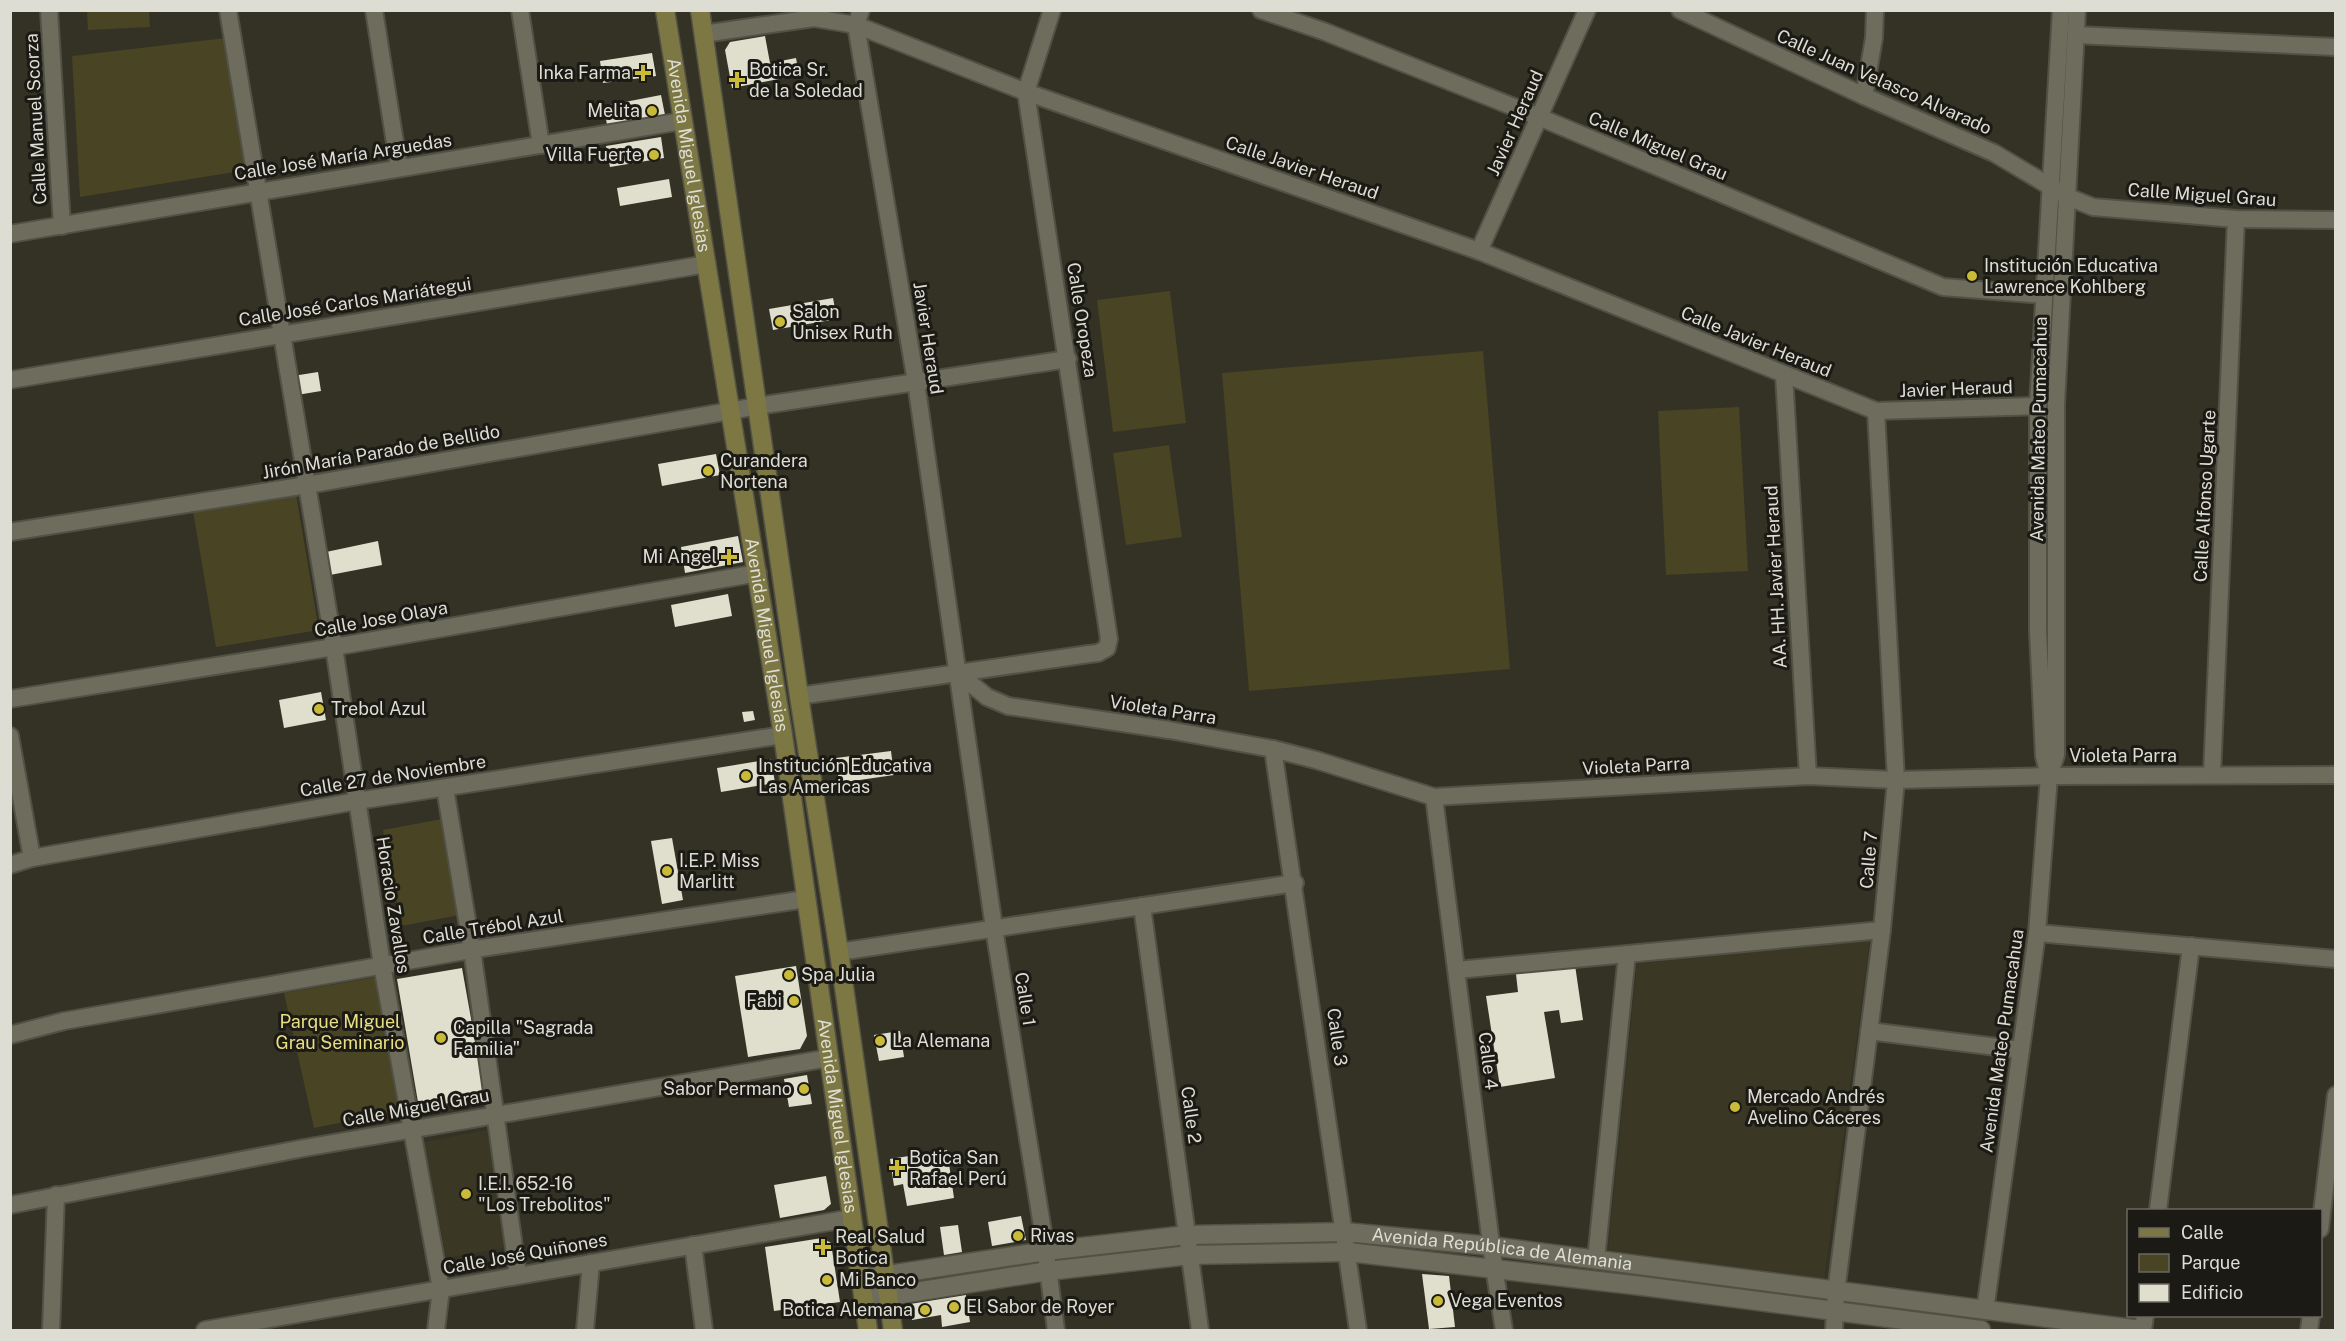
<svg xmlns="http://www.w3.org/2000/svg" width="2346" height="1341" font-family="'Public Sans',sans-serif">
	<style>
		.built { fill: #3a3824 }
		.green { fill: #484424 }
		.building { fill: #e0dfce }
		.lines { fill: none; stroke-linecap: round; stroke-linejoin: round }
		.minor-casing { stroke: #525145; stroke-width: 20 }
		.tertiary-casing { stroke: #525145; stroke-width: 21 }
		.secondary-casing { stroke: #525145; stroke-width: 21 }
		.minor { stroke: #6d6c5d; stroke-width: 16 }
		.tertiary { stroke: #6d6c5d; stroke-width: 18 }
		.secondary { stroke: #7d7843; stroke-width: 18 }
		.poi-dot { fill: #c9ba3a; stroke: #1b1a14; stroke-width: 2 }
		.labels { text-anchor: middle; stroke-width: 6; stroke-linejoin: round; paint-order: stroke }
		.poi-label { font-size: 18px; fill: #deddd4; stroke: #1b1a14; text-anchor: start }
		.street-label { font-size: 18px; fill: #deddd4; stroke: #1b1a14 }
		.park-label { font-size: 18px; fill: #e8de85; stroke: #1b1a14 }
	</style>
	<rect width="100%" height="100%" fill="#343225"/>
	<g class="built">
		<polygon points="1870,939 1824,1280 1608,1250 1637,964"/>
		<polygon points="487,1130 508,1247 446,1258 424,1142"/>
	</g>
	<g class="green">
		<polygon points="87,11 149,11 150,27 88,30"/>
		<polygon points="226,38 247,170 80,197 72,56"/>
		<polygon points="1170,291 1186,423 1113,432 1097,300"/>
		<polygon points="1483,351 1510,669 1249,691 1222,373"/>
		<polygon points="1739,407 1748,571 1666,575 1658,411"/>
		<polygon points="1169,445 1182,537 1126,545 1113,453"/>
		<polygon points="296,494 319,630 216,647 193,511"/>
		<polygon points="442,819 460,915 401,926 383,830"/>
		<polygon points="377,977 404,1110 314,1128 284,993"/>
	</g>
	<g class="building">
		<polygon points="765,36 770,63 796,58 799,75 732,88 725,50 730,42"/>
		<polygon points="652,53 656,76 603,83 600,61"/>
		<polygon points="661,95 665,115 607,125 604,106"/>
		<polygon points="661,137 664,158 610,167 606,146"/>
		<polygon points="669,179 672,197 620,206 617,188"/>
		<polygon points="833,298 837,319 773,330 769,309"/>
		<polygon points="318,372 321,391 297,395 293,376"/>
		<polygon points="716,454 720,475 662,486 658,464"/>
		<polygon points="738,536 743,562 685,573 681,547"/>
		<polygon points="378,541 382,565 330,575 326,552"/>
		<polygon points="728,594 732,616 675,627 671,605"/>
		<polygon points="321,692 326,720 284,728 279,700"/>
		<polygon points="753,711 755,720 744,722 742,712"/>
		<polygon points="891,751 894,775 839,783 836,758"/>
		<polygon points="771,759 775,783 721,792 717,768"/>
		<polygon points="672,838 683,900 662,904 651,841"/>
		<polygon points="1575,965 1583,1020 1561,1023 1559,1010 1544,1012 1555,1078 1500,1087 1486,996 1518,992 1516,974"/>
		<polygon points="796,966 807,1036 800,1049 748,1057 735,976"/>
		<polygon points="462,968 485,1097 419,1108 397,979"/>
		<polygon points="900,1031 904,1057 879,1061 874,1035"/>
		<polygon points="807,1075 812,1104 789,1107 784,1079"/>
		<polygon points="947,1150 954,1198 907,1206 903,1184 894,1186 890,1159"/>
		<polygon points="826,1176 831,1204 824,1210 780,1218 774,1185"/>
		<polygon points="1021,1216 1026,1240 992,1246 988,1222"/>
		<polygon points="958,1225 962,1252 944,1255 940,1227"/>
		<polygon points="822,1238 831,1243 840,1302 774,1311 765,1247"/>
		<polygon points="1422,1274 1449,1276 1455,1327 1429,1329"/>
		<polygon points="966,1295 970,1322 942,1327 941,1315 912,1320 910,1304"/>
	</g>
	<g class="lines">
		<g class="minor-casing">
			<g id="minor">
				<polyline points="49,10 62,226"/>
				<polyline points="228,10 334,647 382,965 441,1289 436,1330"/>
				<polyline points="374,10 399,168"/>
				<polyline points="520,10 541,145"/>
				<polyline points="861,10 856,25 916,382 994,928 1044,1238 1056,1330"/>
				<polyline points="1261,10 1323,31 1539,117 1943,287 2044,295"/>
				<polyline points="1680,10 1864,96 1994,153 2068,197 2093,207 2236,219 2336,220"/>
				<polyline points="703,34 814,18 856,25 1026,92 1479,251 1876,411 2038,406"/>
				<polyline points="2076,35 2336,47"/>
				<polyline points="1864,96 1874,38 1875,10"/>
				<polyline points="10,234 682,121"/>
				<polyline points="1479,251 1587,10"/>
				<polyline points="1784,375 1808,776"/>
				<polyline points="10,380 707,264"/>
				<polyline points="10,532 307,485 758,406 1068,359"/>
				<polyline points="959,674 987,697 1008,706 1169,730 1273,749 1316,760 1434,797 1808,776 1896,780 2049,776 2336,775"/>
				<polyline points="799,696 1089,654 1098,653 1107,648 1109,639 1026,92 1052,10"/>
				<polyline points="10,699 334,647 758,573"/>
				<polyline points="10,736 32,858"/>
				<polyline points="1273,749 1358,1330"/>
				<polyline points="2212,775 2236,219"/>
				<polyline points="2049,776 2044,756 2038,631 2038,406 2061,10"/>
				<polyline points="445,788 472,950 518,1275"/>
				<polyline points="1434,797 1494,1267 1504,1330"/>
				<polyline points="10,865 32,858 357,801 783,735"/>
				<polyline points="1142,906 1200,1330"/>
				<polyline points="2037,933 2336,959"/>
				<polyline points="839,952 1295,883"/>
				<polyline points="1457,970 1882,930"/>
				<polyline points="1869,1031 2021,1050"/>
				<polyline points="10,1035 64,1021 482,948 806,899"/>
				<polyline points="10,1205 304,1148 829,1058"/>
				<polyline points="2158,1210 2191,946"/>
				<polyline points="2320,1229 2336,1095"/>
				<polyline points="693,1245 704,1330"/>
				<polyline points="1596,1260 1627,954"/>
				<polyline points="1985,1311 2037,933 2049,776 2056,755 2056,404 2077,10"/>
				<polyline points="51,1330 56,1195"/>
				<polyline points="205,1330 852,1218"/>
				<polyline points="585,1330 591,1263"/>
				<polyline points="1834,1330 1836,1292 1882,930 1896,780 1876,411"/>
				<polyline points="2143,1330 2145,1316"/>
				<polyline points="2309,1330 2311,1316"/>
			</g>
		</g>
		<g class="tertiary-casing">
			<g id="tertiary">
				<path id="s1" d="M861,1279L1046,1251L1187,1235L1345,1232L1491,1246L2141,1330"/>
				<polyline points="864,1300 1048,1271 1190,1255 1348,1252 1642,1286 1981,1330"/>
			</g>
		</g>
		<g class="secondary-casing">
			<g id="secondary">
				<path id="s2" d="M665,10L783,735L868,1330"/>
				<polyline points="700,10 799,696 839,952 893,1330"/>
			</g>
		</g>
		<use href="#minor" class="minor"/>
		<use href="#tertiary" class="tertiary"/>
		<use href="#secondary" class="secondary"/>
	</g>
	<g class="poi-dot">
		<path d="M640 64h6v6h6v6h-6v6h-6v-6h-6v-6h6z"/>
		<path d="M734 71h6v6h6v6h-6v6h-6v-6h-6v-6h6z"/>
		<circle cx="652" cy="111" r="6"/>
		<circle cx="654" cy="155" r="6"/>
		<circle cx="1972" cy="276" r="6"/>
		<circle cx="780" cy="322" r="6"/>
		<circle cx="708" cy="471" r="6"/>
		<path d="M726 548h6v6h6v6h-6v6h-6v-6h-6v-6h6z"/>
		<circle cx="319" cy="709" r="6"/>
		<circle cx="746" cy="776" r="6"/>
		<circle cx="667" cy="871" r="6"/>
		<circle cx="789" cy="975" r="6"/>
		<circle cx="794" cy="1001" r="6"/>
		<circle cx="441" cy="1038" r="6"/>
		<circle cx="880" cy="1041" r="6"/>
		<circle cx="804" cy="1089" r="6"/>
		<circle cx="1735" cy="1107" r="6"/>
		<path d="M894 1159h6v6h6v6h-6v6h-6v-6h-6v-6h6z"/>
		<circle cx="466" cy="1194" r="6"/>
		<circle cx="1018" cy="1236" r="6"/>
		<path d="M820 1238h6v6h6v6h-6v6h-6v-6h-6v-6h6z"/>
		<circle cx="827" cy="1280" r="6"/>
		<circle cx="1438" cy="1301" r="6"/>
		<circle cx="954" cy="1307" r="6"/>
		<circle cx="925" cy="1310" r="6"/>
	</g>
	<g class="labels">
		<g class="poi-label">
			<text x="749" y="76">Botica Sr.<tspan x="749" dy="21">de la Soledad</tspan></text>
			<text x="631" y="79" text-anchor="end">Inka Farma</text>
			<text x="640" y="117" text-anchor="end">Melita</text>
			<text x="642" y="161" text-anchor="end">Villa Fuerte</text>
			<text x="1984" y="272">Institución Educativa<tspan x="1984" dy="21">Lawrence Kohlberg</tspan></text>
			<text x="792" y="318">Salon<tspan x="792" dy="21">Unisex Ruth</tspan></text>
			<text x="720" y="467">Curandera<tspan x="720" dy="21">Nortena</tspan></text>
			<text x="717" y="563" text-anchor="end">Mi Angel</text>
			<text x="331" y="715">Trebol Azul</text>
			<text x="758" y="772">Institución Educativa<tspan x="758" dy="21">Las Americas</tspan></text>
			<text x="679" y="867">I.E.P. Miss<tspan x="679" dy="21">Marlitt</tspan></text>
			<text x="801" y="981">Spa Julia</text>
			<text x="782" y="1007" text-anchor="end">Fabi</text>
			<text x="453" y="1034">Capilla "Sagrada<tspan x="453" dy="21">Familia"</tspan></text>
			<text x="892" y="1047">La Alemana</text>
			<text x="792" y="1095" text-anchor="end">Sabor Permano</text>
			<text x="1747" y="1103">Mercado Andrés<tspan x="1747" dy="21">Avelino Cáceres</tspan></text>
			<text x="909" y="1164">Botica San<tspan x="909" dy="21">Rafael Perú</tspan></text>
			<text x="478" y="1190">I.E.I. 652-16<tspan x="478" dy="21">"Los Trebolitos"</tspan></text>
			<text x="1030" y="1242">Rivas</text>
			<text x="835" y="1243">Real Salud<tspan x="835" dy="21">Botica</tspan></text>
			<text x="839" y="1286">Mi Banco</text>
			<text x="1450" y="1307">Vega Eventos</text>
			<text x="966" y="1313">El Sabor de Royer</text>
			<text x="913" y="1316" text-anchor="end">Botica Alemana</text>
		</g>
		<g class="street-label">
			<text transform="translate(1884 82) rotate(24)" y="6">Calle Juan Velasco Alvarado</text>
			<text transform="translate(36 119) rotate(-93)" y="6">Calle Manuel Scorza</text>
			<text transform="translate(1515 123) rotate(-66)" y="6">Javier Heraud</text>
			<text transform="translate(1658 146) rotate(23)" y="6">Calle Miguel Grau</text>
			<text dy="6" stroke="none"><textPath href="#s2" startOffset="147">Avenida Miguel Iglesias</textPath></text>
			<text transform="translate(343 157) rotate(-9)" y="6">Calle José María Arguedas</text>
			<text transform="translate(1302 168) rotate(19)" y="6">Calle Javier Heraud</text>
			<text transform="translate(2202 195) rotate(4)" y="6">Calle Miguel Grau</text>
			<text transform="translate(355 302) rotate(-9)" y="6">Calle José Carlos Mariátegui</text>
			<text transform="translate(1082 320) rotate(81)" y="6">Calle Oropeza</text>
			<text transform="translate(928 338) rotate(81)" y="6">Javier Heraud</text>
			<text transform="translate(1756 342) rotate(22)" y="6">Calle Javier Heraud</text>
			<text transform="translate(1956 389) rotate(-2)" y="6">Javier Heraud</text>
			<text transform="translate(2039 429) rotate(-89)" y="6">Avenida Mateo Pumacahua</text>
			<text transform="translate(381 452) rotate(-10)" y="6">Jirón María Parado de Bellido</text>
			<text transform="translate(2205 496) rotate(-87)" y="6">Calle Alfonso Ugarte</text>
			<text transform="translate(1776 577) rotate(-93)" y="6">AA. HH. Javier Heraud</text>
			<text transform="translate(381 619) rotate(-10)" y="6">Calle Jose Olaya</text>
			<text dy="6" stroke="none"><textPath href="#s2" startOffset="633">Avenida Miguel Iglesias</textPath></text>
			<text transform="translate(1163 710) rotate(9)" y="6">Violeta Parra</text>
			<text x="2123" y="762">Violeta Parra</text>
			<text transform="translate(1636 766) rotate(-3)" y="6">Violeta Parra</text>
			<text transform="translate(393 776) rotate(-9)" y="6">Calle 27 de Noviembre</text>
			<text transform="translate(1869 860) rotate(-85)" y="6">Calle 7</text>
			<text transform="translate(393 905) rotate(81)" y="6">Horacio Zavallos</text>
			<text transform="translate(493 927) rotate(-9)" y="6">Calle Trébol Azul</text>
			<text transform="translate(1025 999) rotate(81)" y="6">Calle 1</text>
			<text transform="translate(1337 1037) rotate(82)" y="6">Calle 3</text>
			<text transform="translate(2002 1041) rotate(-82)" y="6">Avenida Mateo Pumacahua</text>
			<text transform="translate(1488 1061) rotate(83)" y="6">Calle 4</text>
			<text transform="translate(416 1108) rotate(-10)" y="6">Calle Miguel Grau</text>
			<text dy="6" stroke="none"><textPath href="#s2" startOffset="1119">Avenida Miguel Iglesias</textPath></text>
			<text transform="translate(1191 1115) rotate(82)" y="6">Calle 2</text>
			<text dy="6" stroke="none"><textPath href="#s1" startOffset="645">Avenida República de Alemania</textPath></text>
			<text transform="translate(525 1254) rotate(-10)" y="6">Calle José Quiñones</text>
		</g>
		<g class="park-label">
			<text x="340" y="1028">Parque Miguel<tspan x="340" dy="21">Grau Seminario</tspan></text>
		</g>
	</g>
	<rect width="2346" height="1341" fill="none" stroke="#deddd4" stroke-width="24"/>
	<rect x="2127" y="1209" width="195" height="108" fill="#1b1a14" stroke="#696861" stroke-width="1.5"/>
	<rect x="2139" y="1228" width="30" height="9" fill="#7d7843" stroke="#696861" stroke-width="1.5"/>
	<text x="2181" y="1239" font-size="18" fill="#deddd4">Calle</text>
	<rect x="2139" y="1254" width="30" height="18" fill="#484424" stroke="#696861" stroke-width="1.5"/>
	<text x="2181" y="1269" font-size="18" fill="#deddd4">Parque</text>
	<rect x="2139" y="1284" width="30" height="18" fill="#e0dfce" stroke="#696861" stroke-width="1.5"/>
	<text x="2181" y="1299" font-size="18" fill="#deddd4">Edificio</text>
</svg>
